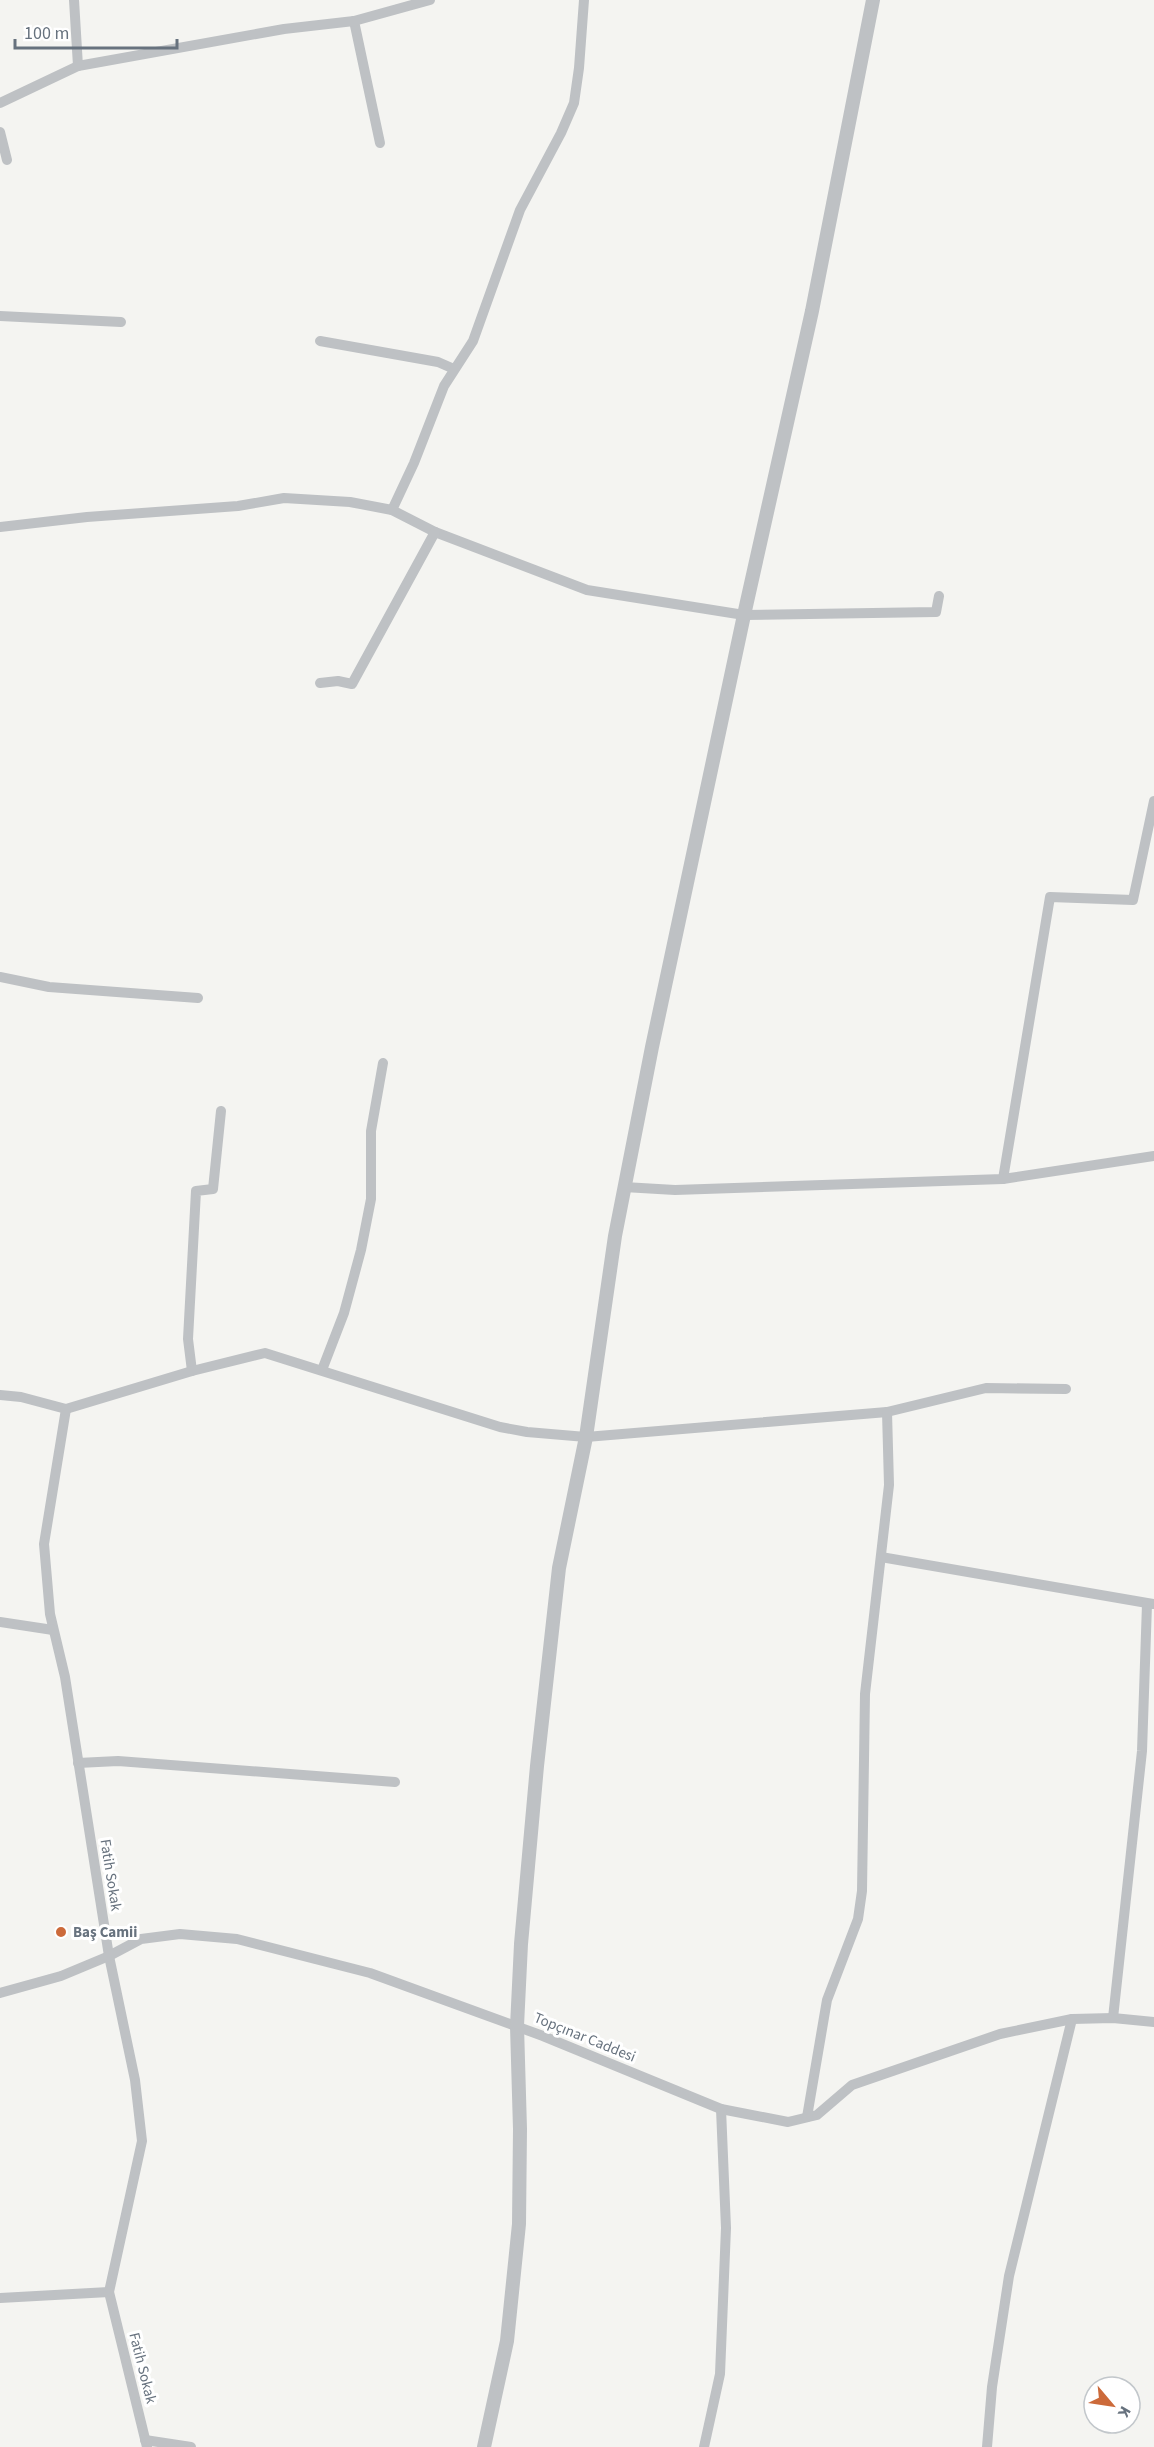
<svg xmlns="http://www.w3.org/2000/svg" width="1154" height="2447" font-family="'Source Sans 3',sans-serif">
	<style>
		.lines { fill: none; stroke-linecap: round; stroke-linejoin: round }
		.minor { stroke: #bec1c4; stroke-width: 10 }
		.tertiary { stroke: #bec1c4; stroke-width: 14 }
		.poi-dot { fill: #cc6a3a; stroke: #fff; stroke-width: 2 }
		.labels { text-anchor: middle; stroke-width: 6; stroke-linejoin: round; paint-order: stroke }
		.street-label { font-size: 15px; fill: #67727e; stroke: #fff }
		.poi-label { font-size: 15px; font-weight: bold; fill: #67727e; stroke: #fff; text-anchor: start }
	</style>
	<rect width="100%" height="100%" fill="#f4f4f1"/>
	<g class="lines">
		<g class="minor">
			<polyline points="74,0 78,66"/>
			<polyline points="354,21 380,143"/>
			<polyline points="0,103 78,66 284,29 354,21 430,0"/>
			<polyline points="0,132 7,160"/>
			<polyline points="0,316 121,322"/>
			<polyline points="320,341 438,362 454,369"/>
			<polyline points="392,510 414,463 444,386 473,341 520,210 561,133 574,103 579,68 584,0"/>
			<polyline points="0,527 87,517 238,506 284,498 350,502 392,510 435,532 587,590 744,615 936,612 939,596"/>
			<polyline points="320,683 338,681 352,684 435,532"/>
			<polyline points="0,977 49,987 198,998"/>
			<polyline points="1003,1179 1050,897 1133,900 1154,801"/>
			<polyline points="624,1187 675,1190 1003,1179 1154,1156"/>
			<polyline points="322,1370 344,1313 361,1250 371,1199 371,1131 383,1063"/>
			<polyline points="192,1371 188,1339 196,1191 213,1189 221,1111"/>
			<polyline points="0,1395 21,1397 66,1409 192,1371 265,1353 500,1427 527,1432 586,1437 887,1412 986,1388 1066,1389"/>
			<polyline points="66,1409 44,1544 50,1614 65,1677 109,1956 135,2080 142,2141 109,2292 147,2447"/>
			<polyline points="881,1557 1153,1604"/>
			<polyline points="0,1622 53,1630"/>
			<polyline points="78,1763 118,1761 395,1782"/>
			<polyline points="0,1993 61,1976 109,1956 141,1939 180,1934 237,1939 370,1973 543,2036 721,2109 788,2122 817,2115 852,2085 1000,2034 1072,2019 1113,2018 1154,2022"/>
			<polyline points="1113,2018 1142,1751 1147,1604"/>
			<polyline points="807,2117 827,2000 858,1919 862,1891 865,1694 889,1485 887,1412"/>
			<polyline points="0,2298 109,2292"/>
			<polyline points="145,2440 191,2447"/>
			<polyline points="704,2447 720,2374 726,2228 721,2109"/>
			<polyline points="987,2447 992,2387 1009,2276 1072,2019"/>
		</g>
		<polyline class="tertiary" points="484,2447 507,2341 519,2224 520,2129 517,2026 521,1944 537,1766 559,1568 586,1437 615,1236 652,1047 744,615 812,311 873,0"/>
	</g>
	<circle class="poi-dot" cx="61" cy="1932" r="6"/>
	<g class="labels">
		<g class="street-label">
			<text transform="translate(111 1875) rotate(81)" y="5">Fatih Sokak</text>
			<text transform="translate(585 2037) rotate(22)" y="5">Topçınar Caddesi</text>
			<text transform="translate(143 2368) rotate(76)" y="5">Fatih Sokak</text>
		</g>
		<g class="poi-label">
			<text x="73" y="1937">Baş Camii</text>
		</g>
	</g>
	<g transform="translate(1112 2405) rotate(119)"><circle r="28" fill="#ffffff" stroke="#c2c7cb" stroke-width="1.5"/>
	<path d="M0-4.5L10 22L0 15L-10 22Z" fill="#cc6a3a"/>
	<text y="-9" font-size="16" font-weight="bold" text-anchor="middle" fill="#67727e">K</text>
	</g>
	<path d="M15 39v9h162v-9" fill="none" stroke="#67727e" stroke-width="3"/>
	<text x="24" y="39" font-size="18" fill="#67727e" stroke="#ffffff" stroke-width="4.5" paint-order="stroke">100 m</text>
</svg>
